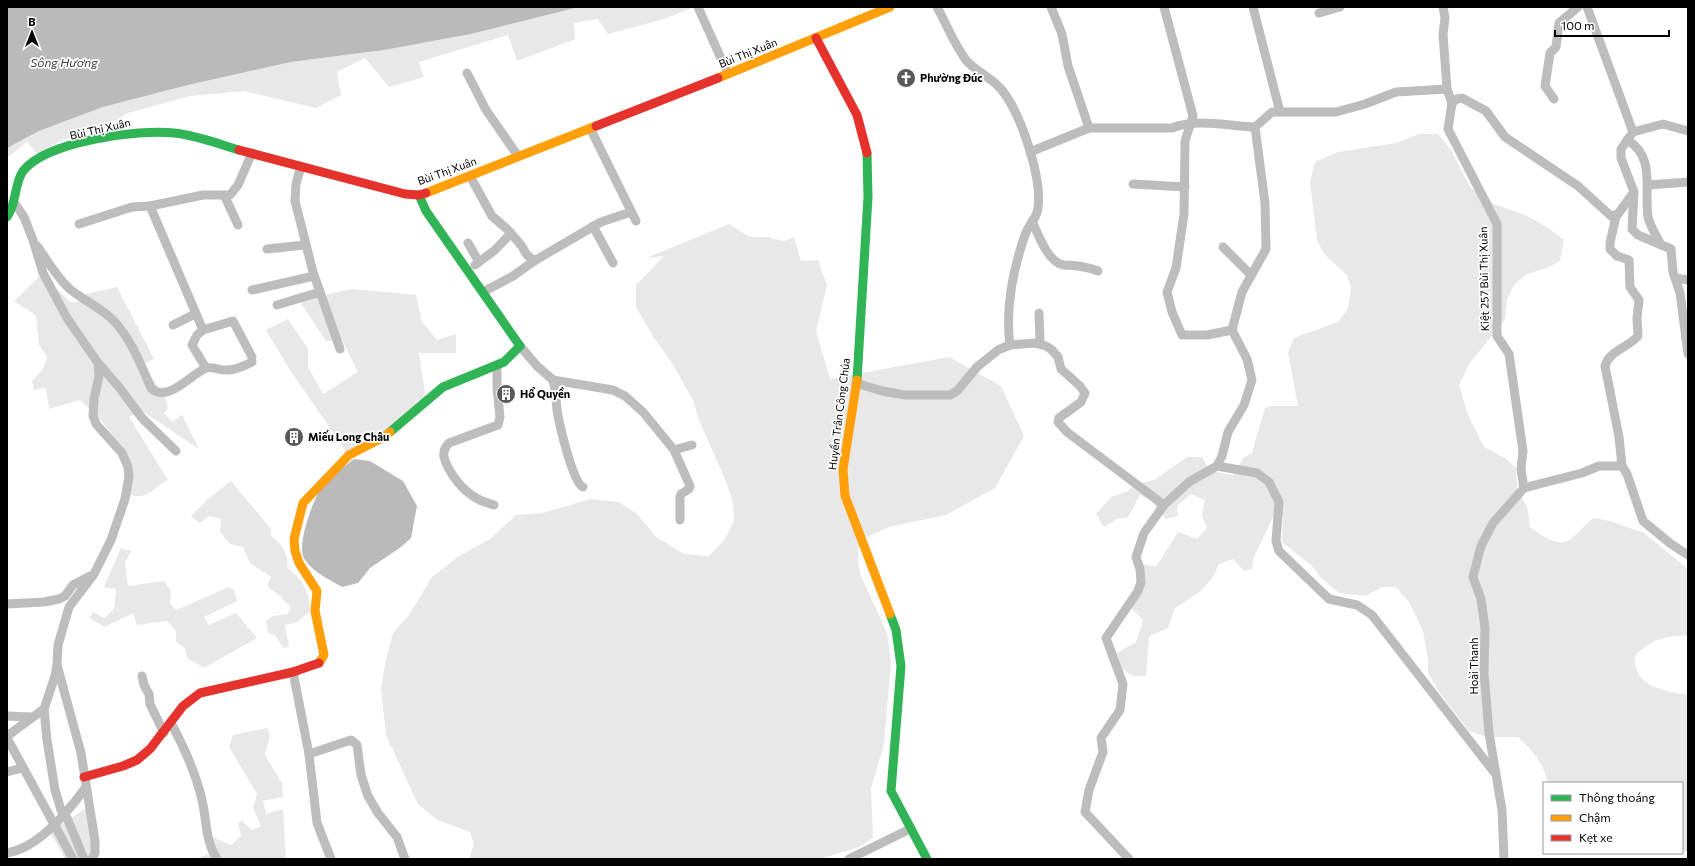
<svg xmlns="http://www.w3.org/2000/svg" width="1695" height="866" font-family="Commissioner,sans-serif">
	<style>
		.green { fill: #e8e8e8 }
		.water { fill: #bababa }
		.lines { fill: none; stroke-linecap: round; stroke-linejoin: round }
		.street { stroke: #bdbdbd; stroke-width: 9 }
		.fast { stroke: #30b455; stroke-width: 9 }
		.slow { stroke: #ff9f0a; stroke-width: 9 }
		.jam { stroke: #e5322d; stroke-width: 9 }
		.labels { text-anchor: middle; stroke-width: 3.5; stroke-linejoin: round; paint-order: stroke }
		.street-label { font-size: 11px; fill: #000; stroke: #fff }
		.poi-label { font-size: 11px; font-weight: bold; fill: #000; stroke: #fff; text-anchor: start }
		.water-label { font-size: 12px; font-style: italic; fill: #3e3e3e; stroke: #fff }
	</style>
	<rect width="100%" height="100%" fill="#fff"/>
	<g class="green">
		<polygon points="579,7 694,7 664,19 608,34 598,19 574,23 575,39 517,61 508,35 419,62 424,77 389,87 365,58 337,72 341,95 316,108 243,91 190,96 128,113 104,128 62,140 37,154 27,142 7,158 7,148 39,131 103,107 188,85 291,62 384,50 471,34"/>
		<path d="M1419,134H1438L1451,150L1470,187L1494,204L1525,215L1547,227L1564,240L1560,261L1547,268L1527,274L1514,285L1507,300L1505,320L1469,364L1459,385L1469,417L1484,447L1505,458L1516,468L1517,491L1527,506L1530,527C1540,534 1558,549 1571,539C1579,533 1585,524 1594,518L1610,521L1644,533L1688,569V635C1663,637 1654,638 1635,655C1632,687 1664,691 1688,695V851L1682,852V783H1548C1543,763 1533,751 1518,737H1487L1469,731L1439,692L1428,673V660L1423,631L1409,602L1396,587H1382L1366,596L1339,593L1322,579L1311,565L1282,542L1283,515H1274L1253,559L1252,569L1244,571L1233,559L1219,564L1213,577L1201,591L1175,608L1168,628L1149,636L1146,676H1133L1121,668L1117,653L1136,642L1143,620L1131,608L1143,591L1136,562L1156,567L1178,532L1197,539L1207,528L1202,516L1205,500L1191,494L1177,506L1178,516L1166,519L1151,501L1140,495L1128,517L1117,519L1104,527L1096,514L1111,497L1128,491L1135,484L1154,480L1187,457H1202L1210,471L1233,475L1243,458L1252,453L1265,408L1271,406H1298L1288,352L1294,338L1338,322L1348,309L1351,288L1347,275L1325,255L1317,241L1310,182L1315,162L1338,152L1396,143Z"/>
		<polygon points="729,224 750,237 765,237 784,241 794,237 801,261 818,260 827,285 816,331 830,379 949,357 1001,386 1024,436 995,488 946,515 889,527 867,537 858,549 858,562 861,576 887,633 891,662 884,744 871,788 873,838 859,847 820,859 469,859 474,844 470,832 437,820 418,804 386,735 381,688 386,659 393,633 409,615 432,577 459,556 490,539 516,515 543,513 590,499 619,502 637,514 656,537 684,554 709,556 725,539 734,521 733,502 725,479 698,418 694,402 672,363 654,338 636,307 636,285 664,256 646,258"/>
		<path d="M42,274L70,302H78L86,294L117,287L154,359L142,364L165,396L168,408L164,413L172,422L182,415L199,449L142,411L129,417L168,480C150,489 149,501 127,494C128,486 131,476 129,469C122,442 100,418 80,400L49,409L46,388L34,390L32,381L43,369L47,357L39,345L36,315L14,301Z"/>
		<polygon points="352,289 416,295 422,322 437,340 456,334 456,353 419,353 426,399 383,443 345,455 343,447 290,370 266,330 288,319 308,349 308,367 323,394 358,372 342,340 326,341 299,300"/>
		<path d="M231,481L271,529V536C282,544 289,553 287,567C302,579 310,591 310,611L297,622L285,625L289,647L283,648L275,635L268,633L266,621L273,616L287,614L291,608L280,596L267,586L271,577L250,563L243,547L230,544L220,532L221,519L209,516L199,523L191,516L208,499Z"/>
		<polygon points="121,548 131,551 125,563 128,586 164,581 171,591 170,603 176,610 229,587 234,590 237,601 204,617 209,625 236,613 257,638 204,668 187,658 185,648 176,642 176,631 167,621 137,625 133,613 105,627 89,618 93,612 104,618 114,609 116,589 104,587"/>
		<polygon points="267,728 270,735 265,755 282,783 283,797 263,801 266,814 283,809 286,859 195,859 214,852 210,836 231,845 241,836 238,823 242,821 252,830 261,826 253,808 257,794 229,747 233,735"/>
		<polygon points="88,807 95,859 65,859 50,832"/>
	</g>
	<g class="water">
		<polygon points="7,7 579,7 471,34 384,50 291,62 188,85 103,107 39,131 7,148"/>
		<path d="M354,459L370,461L403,481L417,506L411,538L401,547L370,568L358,583L342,587C330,580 313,572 305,560C295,548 313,499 322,487C329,476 344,467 354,459Z"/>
	</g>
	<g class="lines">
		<g class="street">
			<polyline points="698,7 728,74"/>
			<path d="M937,7C947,25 954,44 966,60C976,72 991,77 1001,89C1021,113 1042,177 1038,208C1037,219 1028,225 1025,235C1013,269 1005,310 1010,345"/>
			<polyline points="1051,7 1062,34 1068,66 1089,128"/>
			<polyline points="1164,7 1193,116 1185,141 1184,214 1176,268 1167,292 1172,312 1182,335 1207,335 1232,330"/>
			<polyline points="1253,7 1280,112"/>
			<polyline points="1443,7 1445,18 1443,34 1447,89 1452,103 1448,129 1497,224 1497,336 1509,354 1523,451 1521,469 1524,488"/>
			<polyline points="1587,7 1633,132 1621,149 1621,158 1634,192 1632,229 1638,235 1671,249 1673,272 1675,278 1688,280"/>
			<polyline points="1319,13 1340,7"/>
			<polyline points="467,73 486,110 518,156"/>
			<polyline points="1554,99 1545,86 1550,53 1556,47 1559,23 1578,7"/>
			<polyline points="1452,103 1457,99 1462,98 1486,111 1505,137 1578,186 1611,216 1618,214 1634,192"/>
			<polyline points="590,128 636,221"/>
			<polyline points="1633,132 1663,124 1688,131"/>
			<path d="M1627,140C1656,156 1644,191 1648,217C1650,226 1656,235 1660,243"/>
			<path d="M1030,152L1089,128H1172C1196,118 1229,126 1255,127L1272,112H1336L1365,104L1396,92L1447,89"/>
			<polyline points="301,166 296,184 295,201 313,272 340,349"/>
			<polyline points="470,176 492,216 507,229 521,245 527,255 534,261 601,222 631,212"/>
			<polyline points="1133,184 1185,187"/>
			<polyline points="1648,185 1688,182"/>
			<polyline points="225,197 238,225"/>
			<polyline points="16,205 24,217 33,240 43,273 67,318 98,363 99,376 94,399 93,416 96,424 122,453 128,467 129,477 125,499 111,540 94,574 69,607 58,645 57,665 55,676 44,709 47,740 55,790 61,810 67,818 84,859"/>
			<polyline points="150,206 203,330 197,335 192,345 206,368"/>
			<path d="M1616,216L1610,243V249L1617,256L1629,260L1630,287L1639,300L1637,318L1638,336C1629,347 1609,351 1605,366L1619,437L1622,466"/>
			<path d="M1032,221C1038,234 1048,263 1064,265C1077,266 1086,266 1098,271"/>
			<polyline points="79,224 132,207 150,206 203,195 230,195 238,185 252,153"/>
			<polyline points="593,226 613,263"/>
			<polyline points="468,243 479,262 475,265"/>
			<path d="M37,246C48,261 57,278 71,290C85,301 101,308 114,321C131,339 141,365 151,388C167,404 191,374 206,368C212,366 221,371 228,370C236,370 244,366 252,362"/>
			<polyline points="1223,247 1250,274"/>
			<polyline points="267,249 305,245"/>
			<polyline points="479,262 495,250 511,233"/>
			<polyline points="1675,278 1680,293 1688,354"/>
			<polyline points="252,290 314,276"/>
			<polyline points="483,292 513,276 534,261"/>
			<polyline points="277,305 320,292"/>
			<polyline points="1039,313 1040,343"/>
			<polyline points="173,325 195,314"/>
			<polyline points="203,330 233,321 252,357"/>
			<polyline points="520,346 537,366 553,380 613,390 625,396 643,412 674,450 692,445"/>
			<polyline points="98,363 119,387 142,418 176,451"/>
			<path d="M553,380C556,390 556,400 557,410C559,423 573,484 583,487"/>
			<polyline points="856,383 882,391 905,395 950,395 957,391 977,367 998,350 1010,345 1034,343 1046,346 1052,350 1058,357 1061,369 1080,386 1085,393 1081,402 1059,418 1058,422 1067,432 1164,505"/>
			<polyline points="674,450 690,486 689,489 681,494 680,497 680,520"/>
			<polyline points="1217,466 1257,473 1269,482 1279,502 1276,541 1279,551 1329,599 1357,605 1372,615 1494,772"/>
			<polyline points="1524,488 1582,473 1599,466 1622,466 1627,474 1643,521 1671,544 1688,555"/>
			<path d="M494,505C485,502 476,500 469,493C459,486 447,469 444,457C443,451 445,447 449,443L498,425L500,417L497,388V365"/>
			<polyline points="7,604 44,602 59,599 65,596 73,585 90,576"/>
			<polyline points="57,665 81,753 95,841 95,853 92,859"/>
			<polyline points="293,672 309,754 317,823 331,859"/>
			<polyline points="142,676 144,685 149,694 150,704 164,733"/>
			<polyline points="7,716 31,717"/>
			<path d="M171,723C184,747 196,774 202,800C207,821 205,841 217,859"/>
			<polyline points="7,736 44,709"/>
			<polyline points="7,738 73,859"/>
			<polyline points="309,754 351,740 357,745 361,775 368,796 378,813 397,837 405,859"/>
			<polyline points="7,772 22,768"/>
			<path d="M7,853C39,848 68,812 86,787"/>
			<polyline points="849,859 910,829"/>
			<polyline points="1129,859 1085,812 1089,790 1103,752 1101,738 1120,710 1123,684 1106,638 1138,591 1141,582 1140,569 1136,557 1144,533 1164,505 1189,482 1217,466 1222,456 1228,432 1244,405 1252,380 1247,359 1232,330 1242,292 1266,249 1265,203 1255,127"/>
			<polyline points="1504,859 1502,810 1489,733 1484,673 1485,628 1481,599 1473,577 1481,546 1493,523 1524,488"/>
		</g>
		<g class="fast">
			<path d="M7,217C17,203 14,184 23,171C47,141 138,129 174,133C196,135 219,144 239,150"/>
			<polyline points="857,380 868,197 867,153"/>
			<polyline points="390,432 443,387 504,362 520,346 426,211 419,195"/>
			<polyline points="890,614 896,630 901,666 891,791 927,859"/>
		</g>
		<g class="slow">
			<polyline points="718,78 890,7"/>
			<polyline points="426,193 596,126"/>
			<polyline points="857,380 843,469 845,496 890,614"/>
			<polyline points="319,663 324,655 315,611 317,591 299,563 295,551 294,539 303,503 349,455 382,438 390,432"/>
		</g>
		<g class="jam">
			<polyline points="816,38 857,115 867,153"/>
			<polyline points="596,126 718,78"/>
			<polyline points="239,150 405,194 419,195 426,193"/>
			<polyline points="84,777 123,766 137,760 150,749 183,706 200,693 293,672 319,663"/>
		</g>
	</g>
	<defs>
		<g id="church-disc" transform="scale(1)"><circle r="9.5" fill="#595959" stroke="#fff"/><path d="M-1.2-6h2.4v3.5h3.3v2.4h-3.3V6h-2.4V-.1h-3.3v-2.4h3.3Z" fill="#fff"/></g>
		<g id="building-disc" transform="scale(1)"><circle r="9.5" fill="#595959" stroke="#fff"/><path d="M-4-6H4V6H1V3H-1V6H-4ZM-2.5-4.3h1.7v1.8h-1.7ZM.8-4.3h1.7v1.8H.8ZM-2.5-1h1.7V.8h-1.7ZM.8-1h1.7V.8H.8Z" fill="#fff"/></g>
	</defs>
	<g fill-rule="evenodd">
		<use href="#church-disc" x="906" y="78"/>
		<use href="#building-disc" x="506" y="394"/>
		<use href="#building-disc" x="294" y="437"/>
	</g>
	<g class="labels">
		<g class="street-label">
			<text transform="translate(748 53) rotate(-22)" y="4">Bùi Thị Xuân</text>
			<text transform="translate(100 129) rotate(-13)" y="4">Bùi Thị Xuân</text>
			<text transform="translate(447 171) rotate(-20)" y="4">Bùi Thị Xuân</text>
			<text transform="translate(1484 279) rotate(-91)" y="4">Kiệt 257 Bùi Thị Xuân</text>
			<text transform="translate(839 414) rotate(-83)" y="4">Huyền Trân Công Chúa</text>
			<text transform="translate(1474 666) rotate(-90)" y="4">Hoài Thanh</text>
		</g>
		<g class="poi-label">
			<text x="920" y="82">Phường Đúc</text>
			<text x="520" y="398">Hổ Quyền</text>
			<text x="308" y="441">Miếu Long Châu</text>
		</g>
		<g class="water-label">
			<text x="64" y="67">Sông Hương</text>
		</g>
	</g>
	<rect width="1695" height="866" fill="none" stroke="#000000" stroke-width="16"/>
	<rect x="1543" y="782" width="140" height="72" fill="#ffffff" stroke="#999999"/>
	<rect x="1551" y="795" width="20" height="6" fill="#30b455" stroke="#999999"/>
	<text x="1579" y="802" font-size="12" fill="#000000">Thông thoáng</text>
	<rect x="1551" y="815" width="20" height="6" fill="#ff9f0a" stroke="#999999"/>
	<text x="1579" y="822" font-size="12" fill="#000000">Chậm</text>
	<rect x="1551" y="835" width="20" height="6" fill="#e5322d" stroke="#999999"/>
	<text x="1579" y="842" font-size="12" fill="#000000">Kẹt xe</text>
	<g transform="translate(32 32)" stroke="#ffffff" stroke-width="3" paint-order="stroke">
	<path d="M0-3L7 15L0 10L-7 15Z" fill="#000000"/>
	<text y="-6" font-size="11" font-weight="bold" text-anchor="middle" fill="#000000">B</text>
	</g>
	<path d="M1555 30v6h114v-6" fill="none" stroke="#000000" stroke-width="2"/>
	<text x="1561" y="30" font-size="12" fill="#000000" stroke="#ffffff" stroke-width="3" paint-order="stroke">100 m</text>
</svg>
